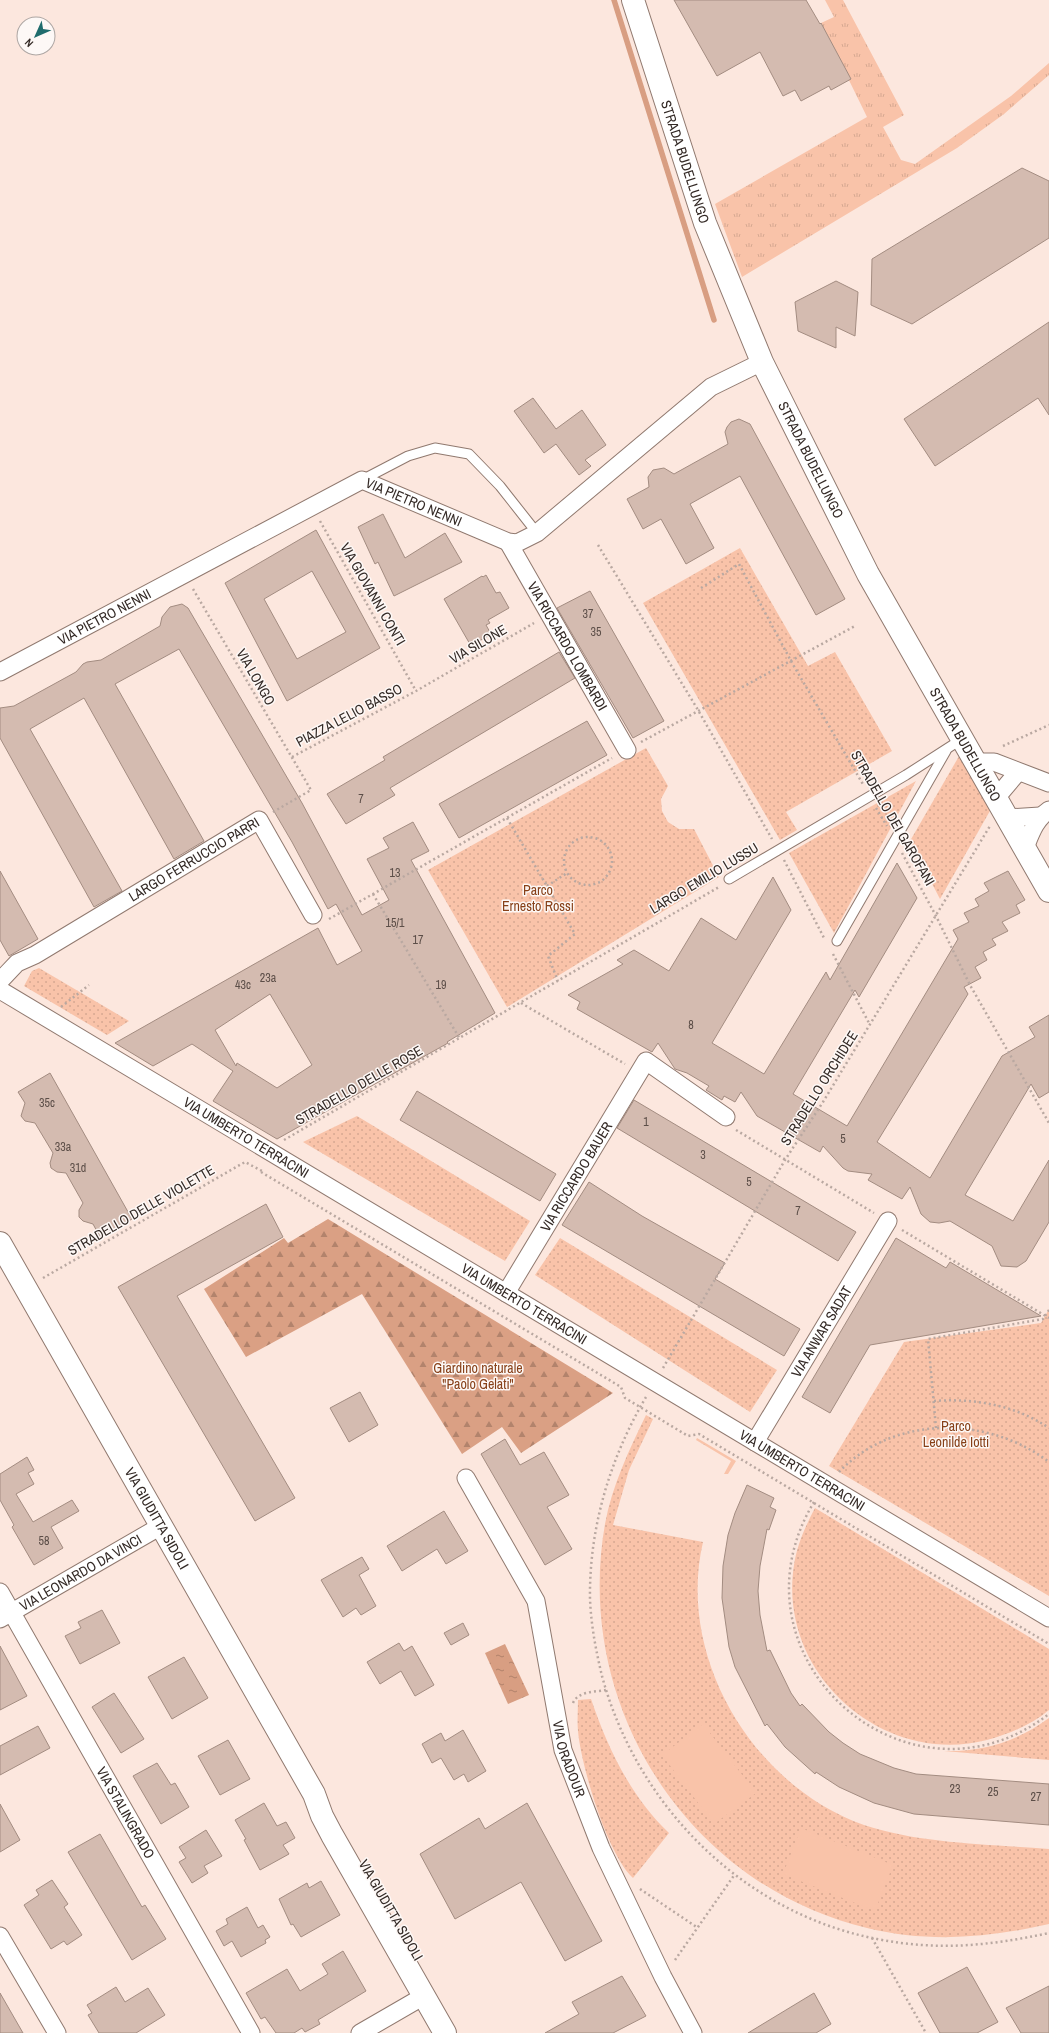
<svg xmlns="http://www.w3.org/2000/svg" width="1049" height="2033" font-family="'Archivo Narrow',sans-serif">
	<style>
		.grass { fill: url(#grass-tufts) }
		.forest { fill: url(#forest-firs) }
		.park { fill: url(#park-dots) }
		.pitch { fill: #f9c3a9 }
		.water { fill: url(#water-ripples) }
		.lines { fill: none; stroke-linecap: round; stroke-linejoin: round }
		.stream { stroke: #d89e82; stroke-width: 5.5 }
		.building { fill: #d4bbb0; stroke: #a38c81; fill-rule: evenodd }
		.lane-casing { stroke: #90796f; stroke-width: 11 }
		.street-casing { stroke: #90796f; stroke-width: 19 }
		.secondary-casing { stroke: #90796f; stroke-width: 24 }
		.path { stroke: #b9a8a1; stroke-width: 2.5; stroke-dasharray: 2 3; stroke-linecap: butt }
		.lane { stroke: #fff; stroke-width: 9 }
		.street { stroke: #fff; stroke-width: 17 }
		.secondary { stroke: #fff; stroke-width: 22 }
		.labels { text-anchor: middle; stroke-width: 3; stroke-linejoin: round; paint-order: stroke }
		.number-label { font-size: 12px; fill: #5c4e48 }
		.street-label { font-size: 14px; fill: #342a26; stroke: #fdf8f6 }
		.park-label { font-size: 14px; fill: #874018; stroke: #fdf8f6 }
	</style>
	<defs>
		<pattern id="grass-tufts" width="24" height="20" patternUnits="userSpaceOnUse"><rect width="24" height="20" fill="#f9c3a9"/><path d="M3 7l-1-3M5 7V3M7 7l1-3M15 17l-1-3M17 17v-4M19 17l1-3" fill="none" stroke="#d6a891"/></pattern>
		<pattern id="forest-firs" width="22" height="20" patternUnits="userSpaceOnUse"><rect width="22" height="20" fill="#daa084"/><path d="M5 1l3.5 6h-7zM16 11l3.5 6h-7z" fill="#b2836c"/></pattern>
		<pattern id="park-dots" width="8" height="8" patternUnits="userSpaceOnUse"><rect width="8" height="8" fill="#f9c3a9"/><path d="M2 2h.1M6 6h.1" fill="none" stroke="#d6a891" stroke-width="1.8" stroke-linecap="round"/></pattern>
		<pattern id="water-ripples" width="26" height="14" patternUnits="userSpaceOnUse"><rect width="26" height="14" fill="#d89e82"/><path d="M2 4q2-2 4 0t4 0M15 11q2-2 4 0t4 0" fill="none" stroke="#b0816a"/></pattern>
	</defs>
	<rect width="100%" height="100%" fill="#fce7de"/>
	<g class="grass">
		<polygon points="825,0 843,0 904,115 883,127 901,160 915,164 1011,96 1049,63 1049,75 1004,114 957,148 742,277 715,204 867,117 821,23 834,17"/>
		<polygon points="697,1438 736,1461 728,1474 724,1474 731,1461 696,1440"/>
	</g>
	<polygon class="forest" points="328,1219 613,1393 521,1453 502,1427 462,1454 362,1294 246,1357 204,1289 284,1238 288,1243"/>
	<g class="park">
		<polygon points="740,548 808,666 835,652 892,751 786,812 797,830 780,840 643,603"/>
		<polygon points="646,748 668,786 661,799 662,811 668,822 679,829 694,829 719,877 507,1007 428,870"/>
		<polygon points="962,751 995,802 940,899 910,841"/>
		<polygon points="916,781 834,933 789,853"/>
		<polygon points="39,968 129,1021 107,1035 24,986 32,971"/>
		<polygon points="357,1116 530,1221 505,1261 303,1142"/>
		<polygon points="560,1238 777,1370 750,1412 535,1275"/>
		<polygon points="1049,1309 1049,1596 829,1466 904,1342 1041,1323"/>
		<path d="M646,1415L653,1419L629,1470L613,1525L703,1542C676,1657 753,1786 864,1825C921,1844 989,1844 1049,1849V1924C989,1938 928,1943 867,1928C687,1885 573,1705 605,1524C612,1486 629,1450 646,1415Z"/>
		<path d="M815,1508L1049,1649V1710C1031,1725 1009,1734 987,1740C882,1767 777,1673 794,1565C797,1545 805,1527 815,1508Z"/>
		<path d="M591,1699C608,1749 631,1797 669,1833L633,1878C608,1856 581,1766 578,1731C577,1721 578,1710 578,1700Z"/>
		<path d="M1049,1718V1760L944,1751C983,1752 1018,1741 1049,1718Z"/>
	</g>
	<g class="pitch">
		<polygon points="703,1724 756,1793 714,1824 662,1755"/>
		<polygon points="801,1828 893,1865 875,1911 783,1874"/>
	</g>
	<polygon class="water" points="505,1644 529,1695 508,1704 485,1653"/>
	<g class="lines">
		<polyline class="stream" points="614,0 714,320"/>
	</g>
	<g class="building">
		<polygon points="674,0 806,0 820,24 821,23 851,79 831,90 829,86 801,101 795,90 783,96 760,52 717,76"/>
		<polygon points="1022,168 1049,181 1049,238 912,324 871,305 872,259"/>
		<polygon points="836,281 858,292 855,336 836,327 836,348 798,331 795,302"/>
		<polygon points="1049,322 1049,415 1038,398 935,466 904,419"/>
		<polygon points="533,398 556,429 582,410 606,445 585,460 591,466 579,475 556,444 544,453 514,411"/>
		<polygon points="739,419 750,424 845,599 816,615 740,476 690,504 714,548 686,564 661,519 643,529 627,499 649,487 648,477 653,470 664,468 674,474 728,444 725,432 727,427 731,422"/>
		<polygon points="383,514 405,558 445,533 462,562 394,596 378,562 375,564 358,527"/>
		<path d="M316,530L380,648L287,701L225,583ZM312,571L346,632L297,659L264,599Z"/>
		<polygon points="486,575 496,593 500,592 509,608 488,620 490,623 486,625 491,634 471,646 444,599 482,576 483,577"/>
		<polygon points="590,591 664,721 633,738 557,608"/>
		<path d="M182,604L188,608L302,803L362,915L389,900L367,859L389,848L383,838L413,822L429,851L411,860L495,1013L447,1042L448,1043L277,1139L213,1101L233,1071L192,1044L153,1066L115,1043L318,928L337,965L362,951L336,904L328,909L292,842L179,649L115,684L204,841L174,859L84,698L30,729L122,891L94,907L0,738V708L14,706L76,672L83,664L87,662L101,660L160,626L162,617L170,607ZM270,994L312,1065L277,1088L237,1063L236,1066L215,1030Z"/>
		<polygon points="559,652 575,678 390,788 395,795 346,824 327,794 385,760 383,757"/>
		<polygon points="587,721 607,755 459,838 439,804"/>
		<polygon points="897,863 917,898 859,997 855,990 793,1094 847,1126 958,939 953,930 969,922 964,913 979,906 975,899 989,891 984,883 1008,871 1025,900 1016,905 1020,913 1002,922 1008,931 992,939 996,945 983,952 987,960 975,967 981,978 964,987 968,994 877,1142 930,1178 1002,1056 1035,1037 1029,1027 1049,1015 1049,1092 1039,1098 1031,1084 965,1195 1013,1221 1049,1160 1049,1222 1026,1261 1017,1267 1001,1266 992,1246 950,1221 939,1223 930,1222 921,1214 910,1187 902,1199 868,1180 872,1174 848,1171 843,1168 823,1146 820,1152 757,1116 741,1092 735,1102 724,1096 722,1100 706,1090 709,1086 687,1073 675,1069 658,1043 652,1052 577,1009 580,1002 568,995 623,964 617,960 634,950 669,971 701,918 736,940 773,877 791,910 712,1043 764,1074 826,972 830,980"/>
		<polygon points="0,871 38,939 9,956 0,940"/>
		<polygon points="50,1073 132,1219 100,1237 93,1224 83,1221 79,1217 79,1210 83,1203 66,1173 57,1172 51,1168 50,1163 53,1153 35,1123 25,1121 21,1116 25,1103 18,1092"/>
		<polygon points="417,1091 556,1174 540,1201 400,1120"/>
		<polygon points="634,1100 856,1232 838,1261 617,1128"/>
		<polygon points="589,1182 642,1216 725,1263 715,1279 800,1329 784,1356 562,1225"/>
		<polygon points="266,1204 283,1237 177,1296 295,1498 255,1521 118,1287"/>
		<polygon points="896,1238 946,1268 950,1262 1041,1316 870,1345 830,1413 802,1397"/>
		<polygon points="360,1392 378,1425 349,1442 330,1408"/>
		<polygon points="505,1439 520,1465 544,1452 569,1495 547,1507 572,1549 545,1565 481,1454"/>
		<polygon points="27,1457 34,1470 28,1473 34,1484 16,1494 33,1522 72,1500 79,1511 51,1527 63,1548 34,1565 12,1527 14,1525 0,1500 0,1474"/>
		<polygon points="747,1485 774,1498 770,1507 776,1510 769,1530 767,1529 760,1566 758,1591 760,1615 767,1651 770,1650 791,1693 800,1706 802,1704 829,1732 843,1743 860,1754 894,1768 916,1774 1049,1784 1049,1825 914,1814 874,1803 839,1787 816,1772 815,1774 785,1747 767,1724 765,1726 735,1667 729,1647 722,1598 723,1566 728,1535 735,1513"/>
		<polygon points="444,1511 468,1551 446,1564 437,1549 402,1571 387,1546"/>
		<polygon points="362,1557 369,1569 359,1575 376,1606 361,1615 356,1608 343,1617 321,1580"/>
		<polygon points="102,1610 120,1643 80,1664 65,1636 81,1628 78,1622"/>
		<polygon points="463,1623 469,1635 451,1645 444,1633"/>
		<polygon points="399,1643 404,1651 412,1646 434,1685 415,1696 401,1671 380,1684 367,1662"/>
		<polygon points="0,1646 27,1696 0,1710"/>
		<polygon points="184,1657 208,1698 172,1719 148,1677"/>
		<polygon points="114,1693 144,1739 121,1753 92,1707"/>
		<polygon points="38,1726 50,1748 0,1775 0,1746"/>
		<polygon points="463,1730 486,1771 468,1782 464,1774 454,1780 441,1758 432,1763 422,1744 441,1733 445,1741"/>
		<polygon points="228,1740 250,1779 220,1795 198,1756"/>
		<polygon points="157,1763 171,1785 175,1783 189,1807 161,1824 133,1776"/>
		<polygon points="264,1803 277,1826 286,1822 295,1838 283,1845 289,1854 260,1870 244,1840 246,1839 235,1820"/>
		<polygon points="527,1803 602,1941 565,1961 521,1882 455,1919 420,1854 479,1818 485,1829"/>
		<polygon points="0,1804 20,1840 0,1852"/>
		<polygon points="206,1830 222,1856 204,1866 208,1873 192,1883 179,1862 186,1858 179,1847"/>
		<polygon points="100,1834 142,1907 145,1905 166,1939 132,1960 68,1852"/>
		<polygon points="52,1880 68,1904 64,1907 82,1935 67,1945 64,1941 51,1949 24,1905 39,1895 36,1890"/>
		<polygon points="321,1881 340,1915 301,1937 293,1924 291,1925 279,1899 307,1883 309,1888"/>
		<polygon points="247,1907 258,1928 263,1925 270,1937 265,1940 266,1943 241,1957 232,1941 224,1946 216,1931 228,1924 226,1919"/>
		<polygon points="343,1951 366,1991 318,2020 320,2024 305,2032 302,2028 294,2033 276,2033 265,2017 261,2019 246,1993 287,1969 300,1991 328,1974 322,1964"/>
		<polygon points="967,1967 998,2022 977,2033 940,2033 918,1993"/>
		<polygon points="622,1976 646,2016 613,2033 545,2033 579,2014 572,2002"/>
		<polygon points="1049,1986 1049,2033 1021,2033 1006,2008"/>
		<polygon points="116,1987 125,2002 148,1988 165,2015 136,2033 99,2033 88,2015 92,2013 87,2005"/>
		<polygon points="0,1993 23,2033 0,2033"/>
		<polygon points="814,1993 831,2024 816,2033 748,2033"/>
	</g>
	<g class="lines">
		<g class="lane-casing">
			<g id="lane">
				<polyline points="362,480 408,456 435,448 469,454 500,486 537,533"/>
				<polyline points="729,879 906,775 962,739"/>
				<polyline points="837,941 946,751"/>
			</g>
		</g>
		<g class="street-casing">
			<g id="street">
				<path id="s1" d="M508,542L627,750"/>
				<path id="s2" d="M0,672L362,480L508,542L517,543L537,533L711,387L762,362"/>
				<polyline points="976,762 994,762 1049,783"/>
				<polyline points="996,798 1018,772"/>
				<polyline points="1008,818 1040,816"/>
				<path d="M1025,848C1031,833 1035,820 1049,810"/>
				<path id="s3" d="M0,981L17,963L35,955L259,820L313,915"/>
				<path id="s4" d="M0,990L1049,1618"/>
				<path id="s5" d="M506,1293L646,1061L726,1117"/>
				<path id="s6" d="M755,1442L888,1221"/>
				<path id="s7" d="M466,1478L536,1601L563,1750L601,1848L663,1977L693,2033"/>
				<path id="s8" d="M0,1592L251,2033"/>
				<path id="s9" d="M0,1619L161,1526"/>
				<polyline points="0,1936 57,2033"/>
				<polyline points="360,2033 424,1996"/>
			</g>
		</g>
		<g class="secondary-casing">
			<g id="secondary">
				<path id="s10" d="M633,0L705,223L762,362L868,574L1049,891"/>
				<path id="s11" d="M0,1243L314,1794L322,1816L332,1835L445,2033"/>
			</g>
		</g>
		<g class="path">
			<polyline points="320,521 416,691"/>
			<polyline points="598,545 698,710 772,839"/>
			<polyline points="701,588 739,564 791,661 864,786"/>
			<polyline points="193,589 311,790 273,812"/>
			<polyline points="641,742 855,626"/>
			<polyline points="1003,746 1049,725"/>
			<polyline points="292,757 416,691 534,623"/>
			<polyline points="876,808 887,826"/>
			<polyline points="507,818 575,934 548,956 558,981"/>
			<circle cx="588" cy="861" r="24"/>
			<polyline points="902,853 936,916 970,985 1049,1123"/>
			<polyline points="784,860 824,938"/>
			<polyline points="547,886 567,873"/>
			<polyline points="373,894 460,1039"/>
			<polyline points="329,919 612,758"/>
			<polyline points="833,954 870,1025"/>
			<polyline points="521,1003 625,1064"/>
			<polyline points="61,1007 89,985"/>
			<polyline points="736,1130 874,1213"/>
			<polyline points="284,1140 719,887"/>
			<polyline points="261,1172 621,1387 625,1398 640,1407 688,1436 699,1434 1049,1644"/>
			<polyline points="902,1230 1049,1318"/>
			<polyline points="43,1278 245,1162 262,1171"/>
			<polyline points="663,1368 785,1160 823,1102 990,826"/>
			<path d="M646,1397C610,1458 589,1528 590,1599C591,1625 596,1651 602,1676C637,1806 743,1913 877,1939C938,1951 988,1946 1049,1933"/>
			<path d="M934,1401C974,1398 1015,1405 1049,1428"/>
			<polyline points="936,1428 928,1339 1043,1319 1049,1310"/>
			<path d="M839,1472C894,1414 989,1416 1049,1462"/>
			<path d="M814,1502C721,1656 907,1823 1049,1714"/>
			<path d="M573,1703C578,1691 595,1692 606,1690"/>
			<polyline points="640,1889 698,1928"/>
			<polyline points="872,1938 926,2033"/>
			<polyline points="675,1960 735,1874"/>
		</g>
		<use href="#lane" class="lane"/>
		<use href="#street" class="street"/>
		<use href="#secondary" class="secondary"/>
	</g>
	<g class="labels">
		<g class="number-label">
			<text x="588" y="618">37</text>
			<text x="596" y="636">35</text>
			<text x="361" y="803">7</text>
			<text x="395" y="877">13</text>
			<text x="395" y="927">15/1</text>
			<text x="418" y="944">17</text>
			<text x="268" y="982">23a</text>
			<text x="243" y="989">43c</text>
			<text x="441" y="989">19</text>
			<text x="691" y="1029">8</text>
			<text x="47" y="1107">35c</text>
			<text x="646" y="1126">1</text>
			<text x="843" y="1143">5</text>
			<text x="63" y="1151">33a</text>
			<text x="703" y="1159">3</text>
			<text x="78" y="1172">31d</text>
			<text x="749" y="1186">5</text>
			<text x="798" y="1215">7</text>
			<text x="44" y="1545">58</text>
			<text x="955" y="1793">23</text>
			<text x="993" y="1796">25</text>
			<text x="1036" y="1801">27</text>
		</g>
		<g class="street-label">
			<text dy="5" stroke="none"><textPath href="#s10" startOffset="170">STRADA BUDELLUNGO</textPath></text>
			<text dy="5" stroke="none"><textPath href="#s10" startOffset="494">STRADA BUDELLUNGO</textPath></text>
			<text dy="5" stroke="none"><textPath href="#s2" startOffset="466">VIA PIETRO NENNI</textPath></text>
			<text transform="translate(373 594) rotate(60)" y="5">VIA GIOVANNI CONTI</text>
			<text dy="5" stroke="none"><textPath href="#s2" startOffset="118">VIA PIETRO NENNI</textPath></text>
			<text transform="translate(478 644) rotate(-30)" y="5">VIA SILONE</text>
			<text dy="5" stroke="none"><textPath href="#s1" startOffset="120">VIA RICCARDO LOMBARDI</textPath></text>
			<text transform="translate(256 677) rotate(60)" y="5">VIA LONGO</text>
			<text transform="translate(349 715) rotate(-28)" y="5">PIAZZA LELIO BASSO</text>
			<text dy="5" stroke="none"><textPath href="#s10" startOffset="818">STRADA BUDELLUNGO</textPath></text>
			<text transform="translate(893 818) rotate(60)" y="5">STRADELLO DEI GAROFANI</text>
			<text dy="5" stroke="none"><textPath href="#s3" startOffset="230">LARGO FERRUCCIO PARRI</textPath></text>
			<text transform="translate(704 878) rotate(-31)" y="5">LARGO EMILIO LUSSU</text>
			<text transform="translate(359 1085) rotate(-30)" y="5">STRADELLO DELLE ROSE</text>
			<text transform="translate(819 1088) rotate(-58)" y="5">STRADELLO ORCHIDEE</text>
			<text dy="5" stroke="none"><textPath href="#s4" startOffset="287">VIA UMBERTO TERRACINI</textPath></text>
			<text dy="5" stroke="none"><textPath href="#s5" startOffset="136">VIA RICCARDO BAUER</textPath></text>
			<text transform="translate(141 1210) rotate(-30)" y="5">STRADELLO DELLE VIOLETTE</text>
			<text dy="5" stroke="none"><textPath href="#s4" startOffset="611">VIA UMBERTO TERRACINI</textPath></text>
			<text dy="5" stroke="none"><textPath href="#s6" startOffset="129">VIA ANWAR SADAT</textPath></text>
			<text dy="5" stroke="none"><textPath href="#s4" startOffset="935">VIA UMBERTO TERRACINI</textPath></text>
			<text dy="5" stroke="none"><textPath href="#s11" startOffset="317">VIA GIUDITTA SIDOLI</textPath></text>
			<text dy="5" stroke="none"><textPath href="#s9" startOffset="93">VIA LEONARDO DA VINCI</textPath></text>
			<text dy="5" stroke="none"><textPath href="#s7" startOffset="303">VIA ORADOUR</textPath></text>
			<text dy="5" stroke="none"><textPath href="#s8" startOffset="254">VIA STALINGRADO</textPath></text>
			<text transform="translate(391 1910) rotate(60)" y="5">VIA GIUDITTA SIDOLI</text>
		</g>
		<g class="park-label">
			<text x="538" y="895">Parco<tspan x="538" dy="16">Ernesto Rossi</tspan></text>
			<text x="478" y="1373">Giardino naturale<tspan x="478" dy="16">"Paolo Gelati"</tspan></text>
			<text x="956" y="1431">Parco<tspan x="956" dy="16">Leonilde Iotti</tspan></text>
		</g>
	</g>
	<g transform="translate(36 36) rotate(225)"><circle r="19" fill="#fdf8f6" stroke="#ada6a3"/>
	<path d="M0-3L7 15L0 10L-7 15Z" fill="#206c6d"/>
	<text y="-6" font-size="11" font-weight="bold" text-anchor="middle" fill="#342a26">N</text>
	</g>
</svg>
